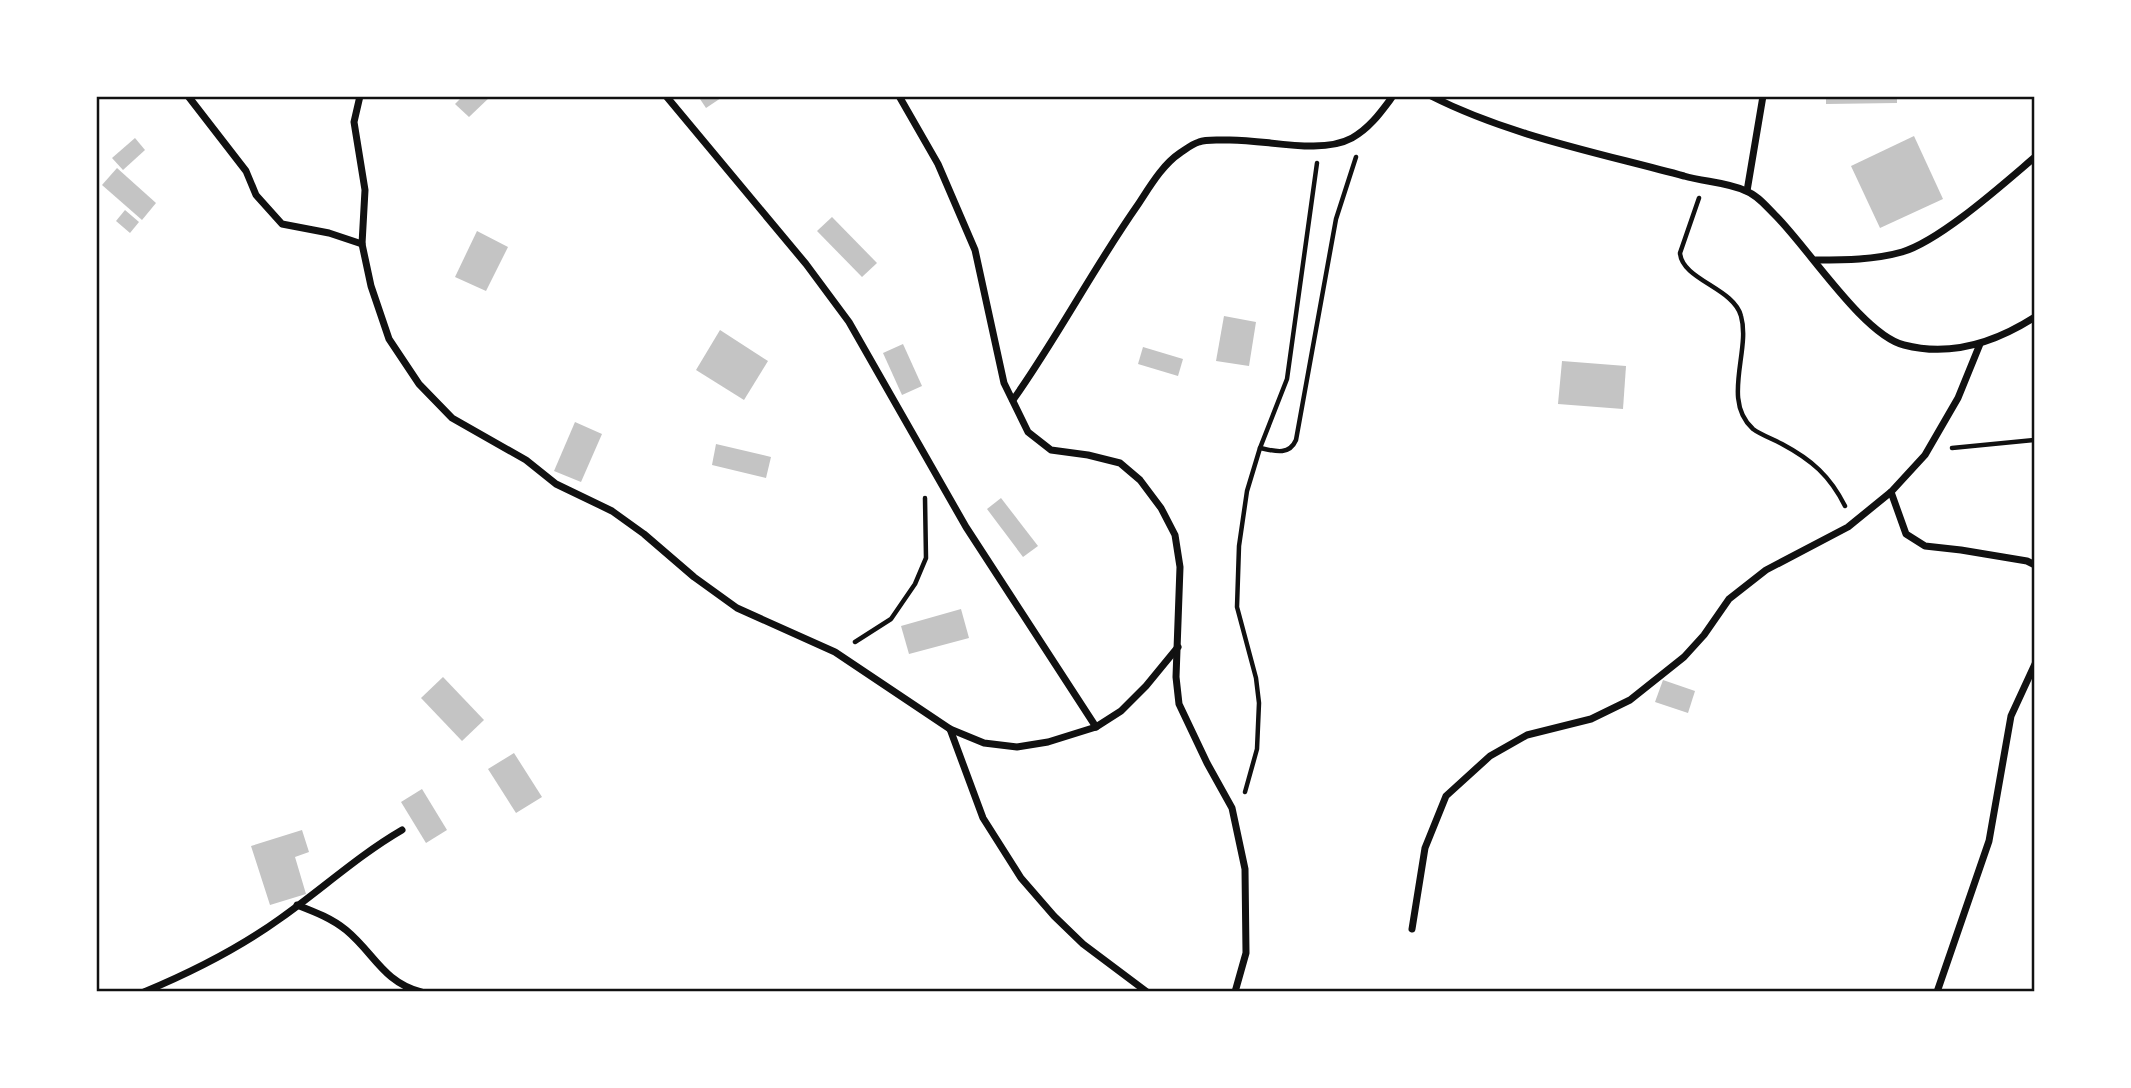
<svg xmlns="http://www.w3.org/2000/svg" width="2131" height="1088" font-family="'Noto Sans',sans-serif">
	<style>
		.building { fill: #c4c4c4 }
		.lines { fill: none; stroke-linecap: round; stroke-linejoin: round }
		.path { stroke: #111; stroke-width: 4.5 }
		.minor { stroke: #111; stroke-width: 7 }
		.neatline { fill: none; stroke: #111; stroke-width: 2.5 }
	</style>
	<rect width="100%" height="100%" fill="#fff"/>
	<g class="building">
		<polygon points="463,96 491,96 469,117 455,104"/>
		<polygon points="698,96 724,96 706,108"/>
		<polygon points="1826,96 1897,96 1897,103 1826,104"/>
		<polygon points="1914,136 1943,199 1880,228 1851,166"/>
		<polygon points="135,138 145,150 123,170 112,158"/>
		<polygon points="117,168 156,203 142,220 102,185"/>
		<polygon points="125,210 139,222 130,233 116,221"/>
		<polygon points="832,217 877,263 862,277 817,231"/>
		<polygon points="477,231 508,247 486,291 455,277"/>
		<polygon points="1224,316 1256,322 1249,366 1216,361"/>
		<polygon points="720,330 768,361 744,400 696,370"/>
		<polygon points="903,344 922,386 902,395 883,353"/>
		<polygon points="1143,347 1183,359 1178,376 1138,364"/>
		<polygon points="1562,361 1626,366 1623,409 1558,404"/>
		<polygon points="575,422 602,434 581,482 554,471"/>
		<polygon points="716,444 771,457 766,478 712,465"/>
		<polygon points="1001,498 1038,546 1023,557 987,509"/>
		<polygon points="961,609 969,638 909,654 901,626"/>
		<polygon points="443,677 484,720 462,741 421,698"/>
		<polygon points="1663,680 1695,691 1688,713 1655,702"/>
		<polygon points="514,753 542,797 516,813 488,769"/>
		<polygon points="422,789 447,830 426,843 401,802"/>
		<polygon points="302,830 309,852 295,857 306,894 270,905 251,846"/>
	</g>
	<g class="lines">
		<g class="path">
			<path d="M1699,198L1680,253C1682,280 1734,288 1741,316C1751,351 1721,400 1753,429C1761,435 1773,439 1782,444C1812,460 1830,476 1845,506"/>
			<path d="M1260,448C1274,451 1289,456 1296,440L1336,219L1356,157"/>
			<polyline points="1952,448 2035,440"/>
			<polyline points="855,642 891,619 915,584 926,558 925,498"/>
			<polyline points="1245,792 1257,749 1259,703 1256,678 1237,607 1239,546 1247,491 1260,448 1287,379 1317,163"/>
		</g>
		<g class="minor">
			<polyline points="188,96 246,171 256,195 282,224 329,233 362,244"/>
			<polyline points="360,96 354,122 365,190 362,244 371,286 389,339 419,384 452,418 526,460 556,484 612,511 644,534 694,577 737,608 835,652 950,729 984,743 1017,747 1048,742 1096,727 1121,711 1146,686 1178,647"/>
			<polyline points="666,96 806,264 849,322 966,527 1096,727"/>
			<polyline points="899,96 938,164 975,250 1004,383 1028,432 1051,450 1088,455 1120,463 1140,480 1161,508 1175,535 1180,567 1176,677 1179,704 1207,763 1232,808 1245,869 1246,953 1235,992"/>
			<path d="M1431,96C1510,136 1600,153 1684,176C1704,182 1727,182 1746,191C1757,195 1766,206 1774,214C1807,246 1863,335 1904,345C1950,357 1996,342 2035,317"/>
			<polyline points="1747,191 1763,96"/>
			<path d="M1816,260C1845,260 1874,260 1902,252C1941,240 2002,185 2035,157"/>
			<path d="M1013,400C1057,338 1093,269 1137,206C1149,188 1162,165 1180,153C1186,149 1192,144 1199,142C1206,139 1217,140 1225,140C1262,138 1319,156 1352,138C1370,128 1381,112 1393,96"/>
			<polyline points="1891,492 1906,534 1925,546 1961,550 2027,561 2035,565"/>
			<polyline points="950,729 983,818 1021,878 1054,916 1083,944 1147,992"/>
			<path d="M297,905C315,912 331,918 346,930C374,953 383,982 421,992"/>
			<polyline points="1412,929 1425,848 1446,796 1490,756 1527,735 1591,719 1630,700 1684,657 1704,635 1729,599 1766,570 1848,527 1891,492 1925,455 1958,398 1980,344"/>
			<path d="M144,992C192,972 238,949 281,918C322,889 359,855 402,830"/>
			<polyline points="1937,992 1989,841 2011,716 2035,664"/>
		</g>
	</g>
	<rect width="2131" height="1088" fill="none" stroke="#ffffff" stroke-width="196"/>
	<rect x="98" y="98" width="1935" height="892" class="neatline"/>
</svg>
